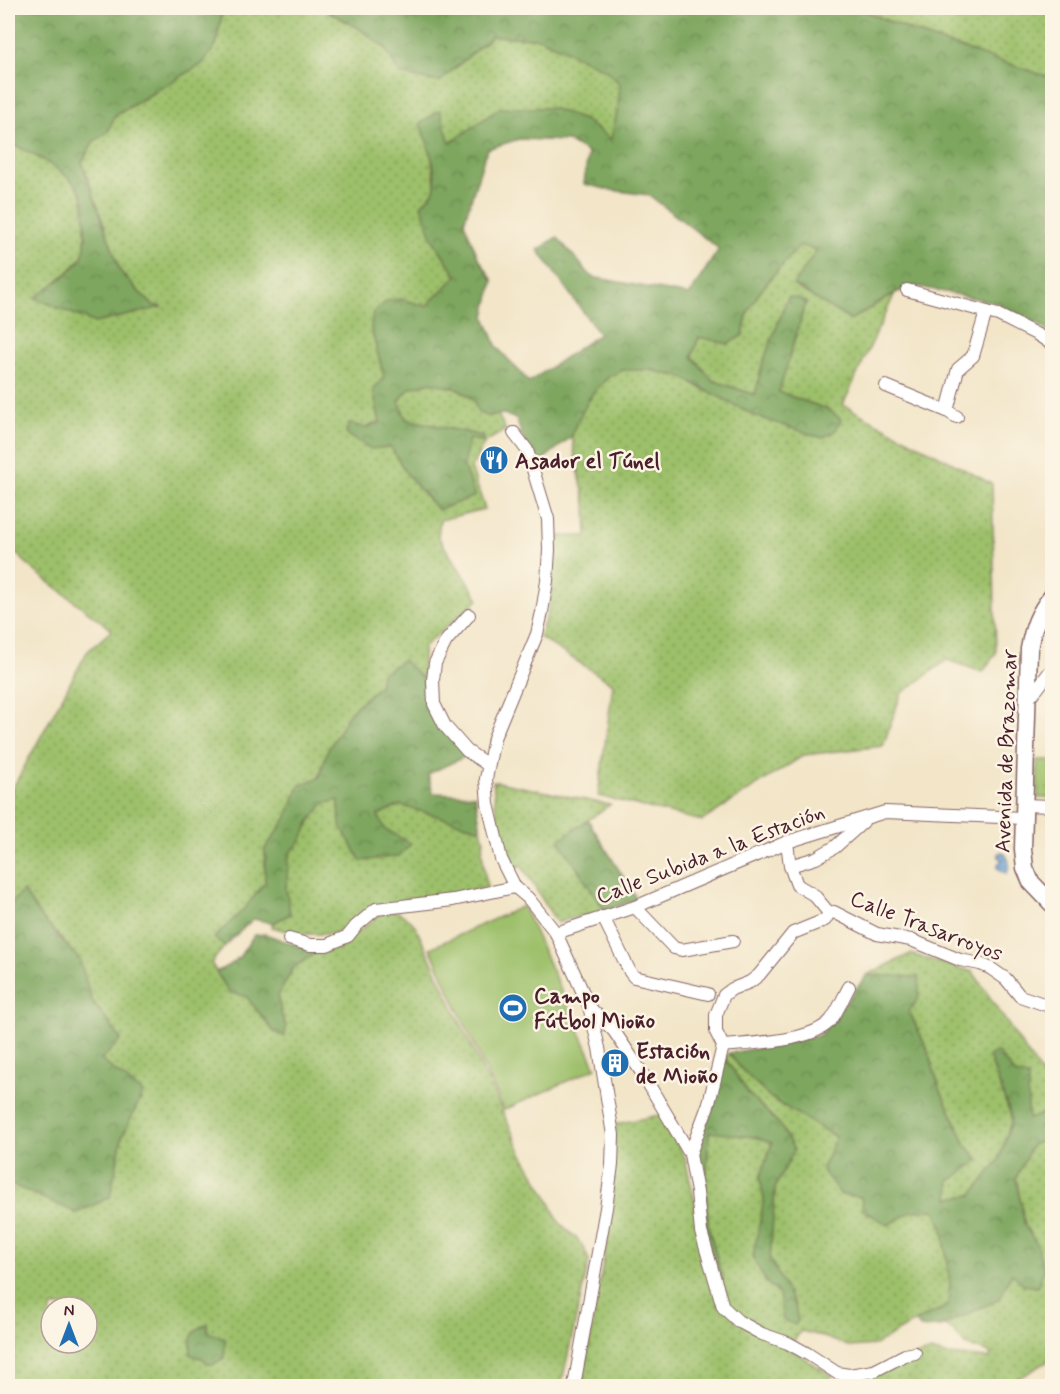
<svg xmlns="http://www.w3.org/2000/svg" width="1060" height="1394" font-family="Mynerve,sans-serif">
	<style>
		.grass { fill: url(#grass-dots); stroke: #74704a; stroke-width: 1.5; fill-rule: evenodd }
		.forest { fill: url(#forest-crowns); stroke: #646244; stroke-width: 1.5; fill-rule: evenodd }
		.park { fill: url(#park-tufts); stroke: #74704a; stroke-width: 1.5 }
		.pitch { fill: #9dc06a; stroke: #74704a; stroke-width: 1.5 }
		.water { fill: url(#water-rules); stroke: #586080; stroke-width: 1.5 }
		.lines { fill: none; stroke-linecap: round; stroke-linejoin: round }
		.minor-casing { stroke: #856462; stroke-width: 14 }
		.highway-casing { stroke: #856462; stroke-width: 19 }
		.minor { stroke: #fff; stroke-width: 12 }
		.highway { stroke: #fff; stroke-width: 16 }
		.labels { text-anchor: middle; stroke-width: 5; stroke-linejoin: round; paint-order: stroke }
		.poi-label { font-size: 22px; font-weight: bold; fill: #4a1f2b; stroke: #fcf5e5; text-anchor: start }
		.street-label { font-size: 22px; fill: #4a1f2b; stroke: #fcf5e5 }
	</style>
	<defs>
		<pattern id="grass-dots" width="8" height="8" patternUnits="userSpaceOnUse" patternTransform="scale(1.5)"><rect width="8" height="8" fill="#9dc06a"/><path d="M2 2h.1M6 6h.1" fill="none" stroke="#829b57" stroke-width="1.8" stroke-linecap="round"/></pattern>
		<pattern id="forest-crowns" width="20" height="18" patternUnits="userSpaceOnUse" patternTransform="scale(1.5)"><rect width="20" height="18" fill="#7ea65e"/><path d="M2 6a3 3 0 1 1 6 0M12 15a3 3 0 1 1 6 0" fill="none" stroke="#69874e"/></pattern>
		<pattern id="park-tufts" width="24" height="20" patternUnits="userSpaceOnUse" patternTransform="scale(1.5)"><rect width="24" height="20" fill="#9dc06a"/><path d="M3 7l-1-3M5 7V3M7 7l1-3M15 17l-1-3M17 17v-4M19 17l1-3" fill="none" stroke="#829b57"/></pattern>
		<pattern id="water-rules" width="6" height="5" patternUnits="userSpaceOnUse" patternTransform="scale(1.5)"><rect width="6" height="5" fill="#67a1d6"/><path d="M0 2.5h6" fill="none" stroke="#5783ae"/></pattern>
	</defs>
	<rect width="100%" height="100%" fill="#fcf5e5"/>
	<filter id="ink" filterUnits="userSpaceOnUse"><feTurbulence type="fractalNoise" baseFrequency=".0167" numOctaves="2"/><feDisplacementMap in="SourceGraphic" scale="12" xChannelSelector="R" yChannelSelector="G"/><feConvolveMatrix kernelMatrix="1 2 1 2 8 2 1 2 1" color-interpolation-filters="sRGB"/></filter>
	<filter id="wash" filterUnits="userSpaceOnUse"><feTurbulence type="fractalNoise" baseFrequency=".008" numOctaves="4" result="noise"/><feDisplacementMap in="SourceGraphic" scale="24" xChannelSelector="R" yChannelSelector="G"/><feGaussianBlur stdDeviation="1.35" result="paint"/><feColorMatrix in="noise" values="0 0 0 0 0 0 0 0 0 0 0 0 0 0 0 0 0 1.4 0 .05"/><feComposite in="paint" operator="in"/></filter>
	<g filter="url(#wash)">
		<rect width="100%" height="100%" fill="#f2e5c8"/>
		<g class="grass">
			<path d="M223,8H322L357,27L385,48L400,74L439,82L492,36L540,38L606,70L620,84L618,108L611,140L584,120L500,108L450,143L421,124L431,153L435,184L434,192L433,240L457,276L426,306L400,299L371,328L384,377L373,390L380,422L365,428L391,446L406,473L462,465L469,439L483,440L482,436L406,419L399,401L410,388L431,382L458,389L473,399L487,416L498,415L506,430L485,442L471,468L485,509L440,520L438,537L479,599L423,647V679L402,660L379,686L350,712L327,752L319,778L300,785L286,819L265,849V883L244,909L215,938L225,946L211,963L230,993L246,996L274,1032L286,1026L281,1014L278,996L293,968L318,951L344,943L383,912H399L414,924L522,1153L546,1194L559,1222L576,1238L584,1248L589,1261L561,1386H8V1183L77,1213L110,1197L122,1137L143,1093L101,1060L121,1039L91,999L79,960L41,917L23,892L8,906V788L11,791L87,652L112,630L36,572L8,546V142C28,151 73,173 82,195C85,202 85,219 85,227C85,237 87,250 81,258C69,274 51,286 36,298L95,323L161,307L153,305L137,290L120,271L82,162L93,142L108,132L115,116L202,64L216,45ZM51,1307H87V1343H51Z"/>
			<polygon points="857,8 1052,8 1052,78 927,37"/>
			<path d="M800,245L817,249L850,320L895,293L843,405L992,484L996,653L983,672L947,660L901,694L883,746L804,755L702,821L598,796L613,684L539,637L549,609L551,585L552,536H587L586,504L575,456L572,436L575,426L592,394L608,377L624,369L650,370L682,377L708,392L829,410L778,392L763,362L755,395L712,380L692,356L699,336L728,344L743,335C745,326 746,316 750,308C761,287 784,263 800,245Z"/>
			<path d="M493,781L610,805L559,840L605,911L595,914L576,917L557,923L521,865L511,871C501,842 495,812 493,781Z"/>
			<polygon points="339,799 340,825 410,844 385,829 378,815 400,805 481,829 484,840 482,852 487,888 412,900 352,923 340,932 328,934 298,934 272,927 273,923 290,914 286,888 289,854 301,841 310,821 323,804"/>
			<polygon points="910,954 973,972 1052,1090 1052,1111 1028,1120 1015,1074 997,1052 989,1056 1012,1119 999,1160 972,1195 949,1198 949,1181 979,1160 966,1145 939,1087 928,1051 909,1011 867,975"/>
			<polygon points="729,1053 742,1070 836,1138 861,1197 888,1225 912,1211 935,1210 943,1229 950,1284 948,1306 916,1321 875,1345 851,1347 818,1335 801,1331 794,1341 749,1324 728,1306 719,1285 723,1279 708,1225 706,1184 709,1131 755,1137 772,1142 760,1178 764,1199 766,1282 795,1307 770,1259 775,1188 794,1150 780,1125 748,1093 725,1058"/>
			<polygon points="659,1115 662,1116 685,1158 718,1304 833,1376 818,1386 582,1386 607,1240 616,1124"/>
			<polygon points="1052,1136 1052,1359 1005,1386 861,1386 852,1376 931,1351 946,1355 990,1358 990,1353 966,1345 954,1332 946,1326 938,1327 998,1300 1012,1273 1037,1245 1025,1226 1016,1178 1032,1145"/>
		</g>
		<g class="forest">
			<path d="M8,8H223L216,45L202,64L115,115L108,132L93,142L82,162L120,271L137,290L153,305L162,307L95,323L35,298C47,289 78,268 83,255C87,245 85,233 85,222C84,214 85,202 82,195C73,173 28,151 8,142Z"/>
			<path d="M322,8H857L927,37L1052,78V336L1041,326L997,303L916,286L895,293L850,320L793,285L817,250L800,245C784,263 761,287 750,308C746,316 745,326 743,335L728,344L699,337L692,356L712,380L755,395L763,362L788,297L797,298L806,302L779,392L829,410L841,419L835,431L822,438L755,416L682,377L650,370H624L608,377L592,394L575,426L572,436L534,467L516,419L504,414L487,416L478,413L473,399L459,389L431,382L410,388L399,401L406,419L482,436L483,441L469,439L463,465L475,496L438,510L406,473L391,447L371,449L346,434L349,423L365,428L380,422L373,390L384,377L371,328L373,313L387,301L400,299L426,306L457,276L433,240L421,205C425,201 432,195 434,190C440,175 426,139 420,124L440,110L450,143L500,108H552L584,120L611,139L618,108L620,84L606,70L539,38L492,36L439,82L400,74L385,48L357,27ZM519,139L568,141L588,153L584,184L610,190L649,195L719,249L689,295L592,277L557,237L538,250L599,334L529,382L497,347L485,317L493,281L478,257L464,222L487,149Z"/>
			<polygon points="403,660 423,679 436,718 466,756 428,774 433,793 475,795 481,829 400,805 378,815 385,829 411,844 399,856 361,861 340,825 339,800 323,804 310,821 301,841 289,854 286,888 290,914 273,923 253,919 225,946 214,938 244,909 265,883 265,849 286,819 300,785 319,778 327,752 350,712 379,686 381,674"/>
			<polygon points="588,820 637,899 605,911 559,840"/>
			<polygon points="23,891 41,917 80,960 91,999 121,1040 101,1060 143,1093 122,1137 110,1197 77,1213 8,1183 8,906"/>
			<polygon points="265,934 301,947 318,951 293,968 278,996 281,1014 286,1026 285,1037 274,1032 246,996 230,993 216,972 233,963 240,956 254,935"/>
			<polygon points="867,975 919,977 919,998 909,1011 928,1051 939,1087 966,1145 979,1160 950,1181 949,1198 972,1195 999,1160 1012,1119 989,1056 997,1052 1015,1074 1028,1077 1028,1119 1052,1111 1052,1136 1032,1145 1016,1178 1025,1226 1037,1245 1044,1270 1037,1287 1024,1285 1012,1273 998,1300 938,1327 920,1328 916,1321 948,1306 950,1284 943,1229 935,1210 912,1211 888,1225 863,1210 861,1197 841,1195 822,1169 836,1137 772,1099 742,1070 729,1053 777,1045 820,1035"/>
			<polygon points="725,1058 748,1093 780,1125 794,1150 775,1188 770,1259 788,1293 795,1307 798,1320 795,1325 783,1320 779,1294 766,1282 753,1257 764,1199 760,1178 772,1143 755,1137 709,1132 706,1185 708,1225 723,1280 719,1285 704,1232 696,1158 701,1133"/>
			<path d="M207,1324L208,1332L225,1339L224,1358L214,1364H207L204,1359L191,1355C190,1338 190,1331 207,1324Z"/>
		</g>
		<polygon class="park" points="1037,760 1052,760 1052,798 1038,798"/>
		<polygon class="pitch" points="523,906 596,1068 504,1110 430,948"/>
		<path class="water" d="M1001,852L1004,853C1009,858 1011,866 1007,873L1003,872L998,868V864L1002,860L999,857V853Z"/>
	</g>
	<g filter="url(#ink)">
		<g class="lines">
			<g class="minor-casing">
				<g id="minor">
					<polyline points="907,290 998,315 1038,335 1052,344"/>
					<polyline points="886,386 947,411 957,417"/>
					<polyline points="947,411 958,369 973,356 986,312"/>
					<polyline points="514,433 527,450 548,519 549,550 547,581 542,612 537,634 494,738 486,779 488,804 501,859 515,887 528,898 556,933 589,1006 599,1048 613,1135 612,1165 606,1208 574,1386"/>
					<polyline points="469,615 446,641 435,663 433,680 434,704 445,726 467,751 488,765"/>
					<polyline points="1028,694 1033,694 1052,669"/>
					<polyline points="1023,805 1052,806"/>
					<polyline points="787,842 790,866 797,885 814,895 829,913"/>
					<polyline points="790,866 816,858 835,847 863,822"/>
					<polyline points="635,907 674,948 682,950 733,941"/>
					<polyline points="603,917 630,972 634,977 708,994"/>
					<polyline points="556,933 635,907 787,842 885,812 1023,818"/>
					<polyline points="289,939 310,945 327,945 348,936 356,926 376,909 453,900 515,887"/>
					<polyline points="589,1007 614,1031 642,1073 690,1154 697,1192 701,1232 723,1307 738,1321 762,1334 788,1343 808,1354 837,1373 849,1375 874,1371 905,1355 915,1353"/>
					<path d="M723,1046C751,1043 813,1042 831,1020C838,1011 843,998 849,987"/>
					<polyline points="690,1154 709,1103 723,1046 716,1032 716,1015 724,995 732,989 750,982 759,975 793,933 825,920 829,913 834,912 877,934 911,940 960,960 980,964 990,968 1006,979 1020,996 1052,1007"/>
				</g>
			</g>
			<g class="highway-casing">
				<path id="highway" d="M1052,596C1038,613 1033,627 1029,649L1023,849L1025,868L1031,882L1052,904"/>
			</g>
			<use href="#minor" class="minor"/>
			<use href="#highway" class="highway"/>
		</g>
	</g>
	<defs>
		<g id="restaurant-disc" transform="scale(1.5)"><circle r="9.5" fill="#1f6fb2" stroke="#fcf5e5"/><path d="M-5-6h1v4h1v-4h1v4h1v-4h1v5L-1.5 .5V6h-2V.5L-5-1ZM5-6V6H3V1.5H1.5Q1.5-4 5-6Z" fill="#fff"/></g>
		<g id="stadium-disc" transform="scale(1.5)"><circle r="9.5" fill="#1f6fb2" stroke="#fcf5e5"/><path d="M0-5a6.5 5 0 1 0 0 10a6.5 5 0 1 0 0-10ZM-3.5-1.8h7v3.6h-7Z" fill="#fff"/></g>
		<g id="building-disc" transform="scale(1.5)"><circle r="9.5" fill="#1f6fb2" stroke="#fcf5e5"/><path d="M-4-6H4V6H1V3H-1V6H-4ZM-2.5-4.3h1.7v1.8h-1.7ZM.8-4.3h1.7v1.8H.8ZM-2.5-1h1.7V.8h-1.7ZM.8-1h1.7V.8H.8Z" fill="#fff"/></g>
	</defs>
	<g fill-rule="evenodd">
		<use href="#restaurant-disc" x="494" y="460"/>
		<use href="#stadium-disc" x="513" y="1008"/>
		<use href="#building-disc" x="615" y="1063"/>
	</g>
	<g class="labels">
		<g class="poi-label">
			<text x="515" y="468">Asador el Túnel</text>
			<text x="534" y="1003">Campo<tspan x="534" dy="25">Fútbol Mioño</tspan></text>
			<text x="636" y="1058">Estación<tspan x="636" dy="25">de Mioño</tspan></text>
		</g>
		<g class="street-label">
			<text transform="translate(1005 751) rotate(-88)" y="8">Avenida de Brazomar</text>
			<text transform="translate(710 853) rotate(-21)" y="8">Calle Subida a la Estación</text>
			<text transform="translate(927 925) rotate(21)" y="8">Calle Trasarroyos</text>
		</g>
	</g>
	<rect width="1060" height="1394" fill="none" stroke="#fcf5e5" stroke-width="30"/>
	<g transform="translate(69 1325)"><circle r="28" fill="#fcf5e5" stroke="#b59f9b" stroke-width="1.5"/>
	<path d="M0-4.5L10 22L0 15L-10 22Z" fill="#1f6fb2"/>
	<text y="-9" font-size="16" font-weight="bold" text-anchor="middle" fill="#4a1f2b">N</text>
	</g>
</svg>
